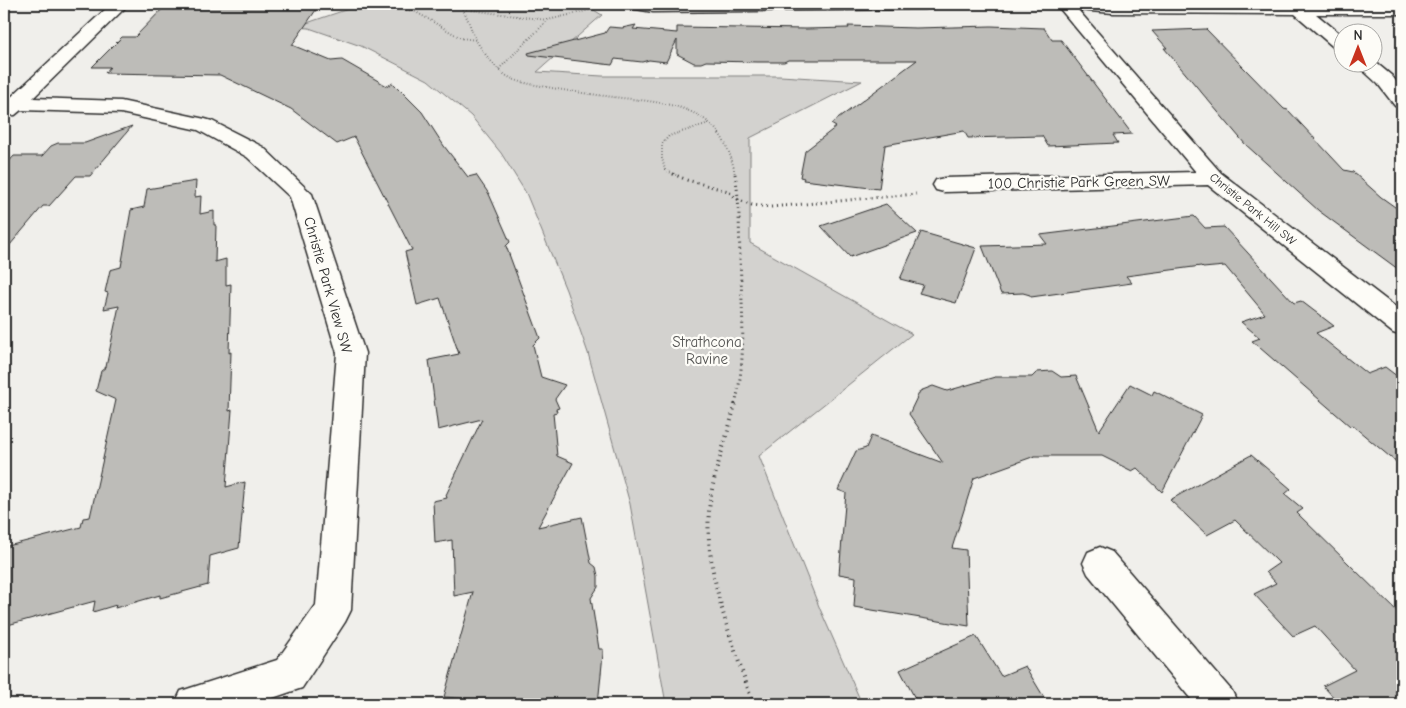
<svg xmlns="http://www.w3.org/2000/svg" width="1406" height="708" font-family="'Comic Neue',sans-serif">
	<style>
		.green { fill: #d3d2cf; stroke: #7f7e7d }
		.building { fill: #bdbcb8; stroke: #2b2b2b }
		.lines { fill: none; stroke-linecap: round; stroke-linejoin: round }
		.minor-casing { stroke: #2b2b2b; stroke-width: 3 }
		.path-far2 { stroke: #2b2b2b; stroke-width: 2; stroke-dasharray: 0.5 2.5; stroke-linecap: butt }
		.path-far1 { stroke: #2b2b2b; stroke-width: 3; stroke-dasharray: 1 4; stroke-linecap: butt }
		.path { stroke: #2b2b2b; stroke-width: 4; stroke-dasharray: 1 4.5; stroke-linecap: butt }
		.minor { fill: #fdfcf7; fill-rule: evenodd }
		.labels { text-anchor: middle; stroke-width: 4.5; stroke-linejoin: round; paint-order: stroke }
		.far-street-label { font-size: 12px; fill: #2b2b2b; stroke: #fdfcf7 }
		.street-label { font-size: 15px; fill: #2b2b2b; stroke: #fdfcf7 }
		.park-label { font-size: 15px; fill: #555554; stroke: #fdfcf7 }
	</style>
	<rect width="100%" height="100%" fill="#f0efeb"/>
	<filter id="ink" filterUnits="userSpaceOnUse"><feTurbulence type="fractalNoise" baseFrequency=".02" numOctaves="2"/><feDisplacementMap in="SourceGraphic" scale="10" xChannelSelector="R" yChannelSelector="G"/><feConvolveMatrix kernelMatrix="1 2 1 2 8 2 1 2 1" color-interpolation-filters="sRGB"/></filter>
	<g filter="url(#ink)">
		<polygon class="green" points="363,4 584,4 602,15 537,72 602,76 780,76 862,81 750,138 750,243 912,334 759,456 820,609 862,704 666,704 630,504 588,353 566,290 526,193 501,153 471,116 428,80 361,46 309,28 295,27"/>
		<g class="building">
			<polygon points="167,4 320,4 292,45 331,61 342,60 387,86 393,83 422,112 444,146 468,177 476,175 489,194 510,242 506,246 540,338 533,345 541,377 565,385 555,399 559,408 556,409 557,412 553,413 557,456 573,463 538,527 582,517 591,563 596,567 598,576 598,587 591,598 599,649 603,649 603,654 598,704 503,704 500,701 444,697 473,592 454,596 452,540 435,543 433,501 447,498 446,495 482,419 438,430 429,360 459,354 440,298 417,305 405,252 412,250 354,137 337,144 291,109 220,75 105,73 110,67 92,67 122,37 135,37"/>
			<polygon points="636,25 633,29 677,33 677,27 806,29 849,28 848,26 916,28 991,26 1044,28 1052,40 1061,40 1132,134 1113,135 1118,143 1048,146 1042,136 968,138 964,131 885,145 879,189 803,180 804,178 800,177 805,151 836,127 831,124 917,60 788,60 784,62 757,62 706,61 701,63 694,63 677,54 677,40 666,62 649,60 642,62 615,59 612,65 529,55 528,53 605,33 609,27 622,28"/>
			<polygon points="1206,29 1284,109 1288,110 1344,170 1353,172 1381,197 1402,212 1402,272 1319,211 1245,144 1164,48 1167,48 1152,31"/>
			<polygon points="132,126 90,176 76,176 49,206 43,206 4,252 4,167 14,156 42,156 51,146 58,143 85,143"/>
			<polygon points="196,181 195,197 201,196 200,214 214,211 214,225 216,225 215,262 226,259 226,285 231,284 229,353 231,352 229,411 232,410 226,487 245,482 239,548 210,556 208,585 160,598 160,595 115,608 116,605 93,612 95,601 4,626 4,547 81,527 83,518 90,517 116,400 96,391 101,371 106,367 119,306 104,309 108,293 105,292 110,270 121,267 131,210 144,207 147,189"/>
			<polygon points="886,204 917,233 850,257 821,226"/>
			<polygon points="1194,216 1205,228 1224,227 1294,303 1301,301 1334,326 1316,333 1367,374 1385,367 1402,380 1402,467 1352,425 1350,426 1252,341 1260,338 1241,322 1265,314 1225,266 1203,268 1201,266 1126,276 1132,283 1031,297 1030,295 1023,293 1001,294 982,246 1047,244 1040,235"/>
			<polygon points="921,232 976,248 956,303 919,293 923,285 900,279"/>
			<polygon points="1052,371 1061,377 1076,376 1099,431 1130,384 1152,395 1154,391 1202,415 1162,492 1137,468 1132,471 1102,456 1035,456 974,478 952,548 966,550 969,626 854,607 856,577 839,574 846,493 838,490 856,451 866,448 871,436 943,463 909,414 920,391 933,386 947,391 995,377 1032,377 1037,372"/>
			<polygon points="1251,455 1291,489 1285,494 1303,509 1297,513 1402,616 1402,704 1340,704 1323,686 1355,670 1315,626 1293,636 1254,594 1276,583 1266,572 1279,563 1235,520 1207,535 1170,500"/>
			<polygon points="976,636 1001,676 1025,666 1048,704 918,704 900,670"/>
		</g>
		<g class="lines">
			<g class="minor-casing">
				<g id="minor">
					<polygon points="111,4 129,4 33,98 121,101 205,119 212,121 263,147 312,194 365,353 351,610 345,622 302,688 255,704 175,704 181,691 277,660 316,605 337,353 290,197 247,157 198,130 121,113 21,110 15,115 4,116 4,98 10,98"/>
					<polygon points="628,4 933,4 931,8 925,9 653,12 630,8"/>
					<polygon points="1056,4 1402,4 1402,14 1316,14 1344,37 1344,52 1338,51 1295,14 1113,13 1078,10 1221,173 1402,312 1402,336 1393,333 1208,185 944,192 936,190 933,185 936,180 944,178 1196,172"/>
					<polygon points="1374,61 1392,76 1402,89 1402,108 1395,106 1378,84 1354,62"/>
					<polygon points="1100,547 1112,552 1232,691 1238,704 1195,704 1088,574 1083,563 1088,552"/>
				</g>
			</g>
			<g class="path-far2">
				<polyline points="374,4 414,11 461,38 476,40"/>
				<path d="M459,4C467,14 470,27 475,38C481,50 493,65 504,74C516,83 532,84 547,87C572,92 597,95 622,98C679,104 724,109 735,175"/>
				<polyline points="463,9 547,20"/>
				<polyline points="499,69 548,20 611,5"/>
				<polyline points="676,175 665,170 662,158 662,144 669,136 709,123"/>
			</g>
			<g class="path-far1">
				<polyline points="673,174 687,180 728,191 737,199 752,205 771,207 916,194"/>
				<path d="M735,174C740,202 739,230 740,259C742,308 747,356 735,405"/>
			</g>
			<path class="path" d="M735,404C727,440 712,474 709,511C704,574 734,645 753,704"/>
			<use href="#minor" class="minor"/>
		</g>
	</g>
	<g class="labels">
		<g class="far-street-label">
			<text transform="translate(1253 209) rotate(39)" y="4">Christie Park Hill SW</text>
		</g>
		<g class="street-label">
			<text transform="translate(1079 182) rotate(-1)" y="5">100 Christie Park Green SW</text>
			<text transform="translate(328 285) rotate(74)" y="5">Christie Park View SW</text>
		</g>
		<g class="park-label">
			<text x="707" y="347">Strathcona<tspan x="707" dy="17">Ravine</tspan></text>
		</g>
	</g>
	<rect width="1406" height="708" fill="none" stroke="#fdfcf7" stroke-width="20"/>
	<rect x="10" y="10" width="1386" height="688" fill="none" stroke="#2b2b2b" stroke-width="2" filter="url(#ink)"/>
	<g transform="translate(1358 48)"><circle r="24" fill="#fdfcf7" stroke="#a9a8a5"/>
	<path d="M0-4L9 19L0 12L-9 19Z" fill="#c8321e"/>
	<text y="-8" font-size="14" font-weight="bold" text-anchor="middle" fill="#2b2b2b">N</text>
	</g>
</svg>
